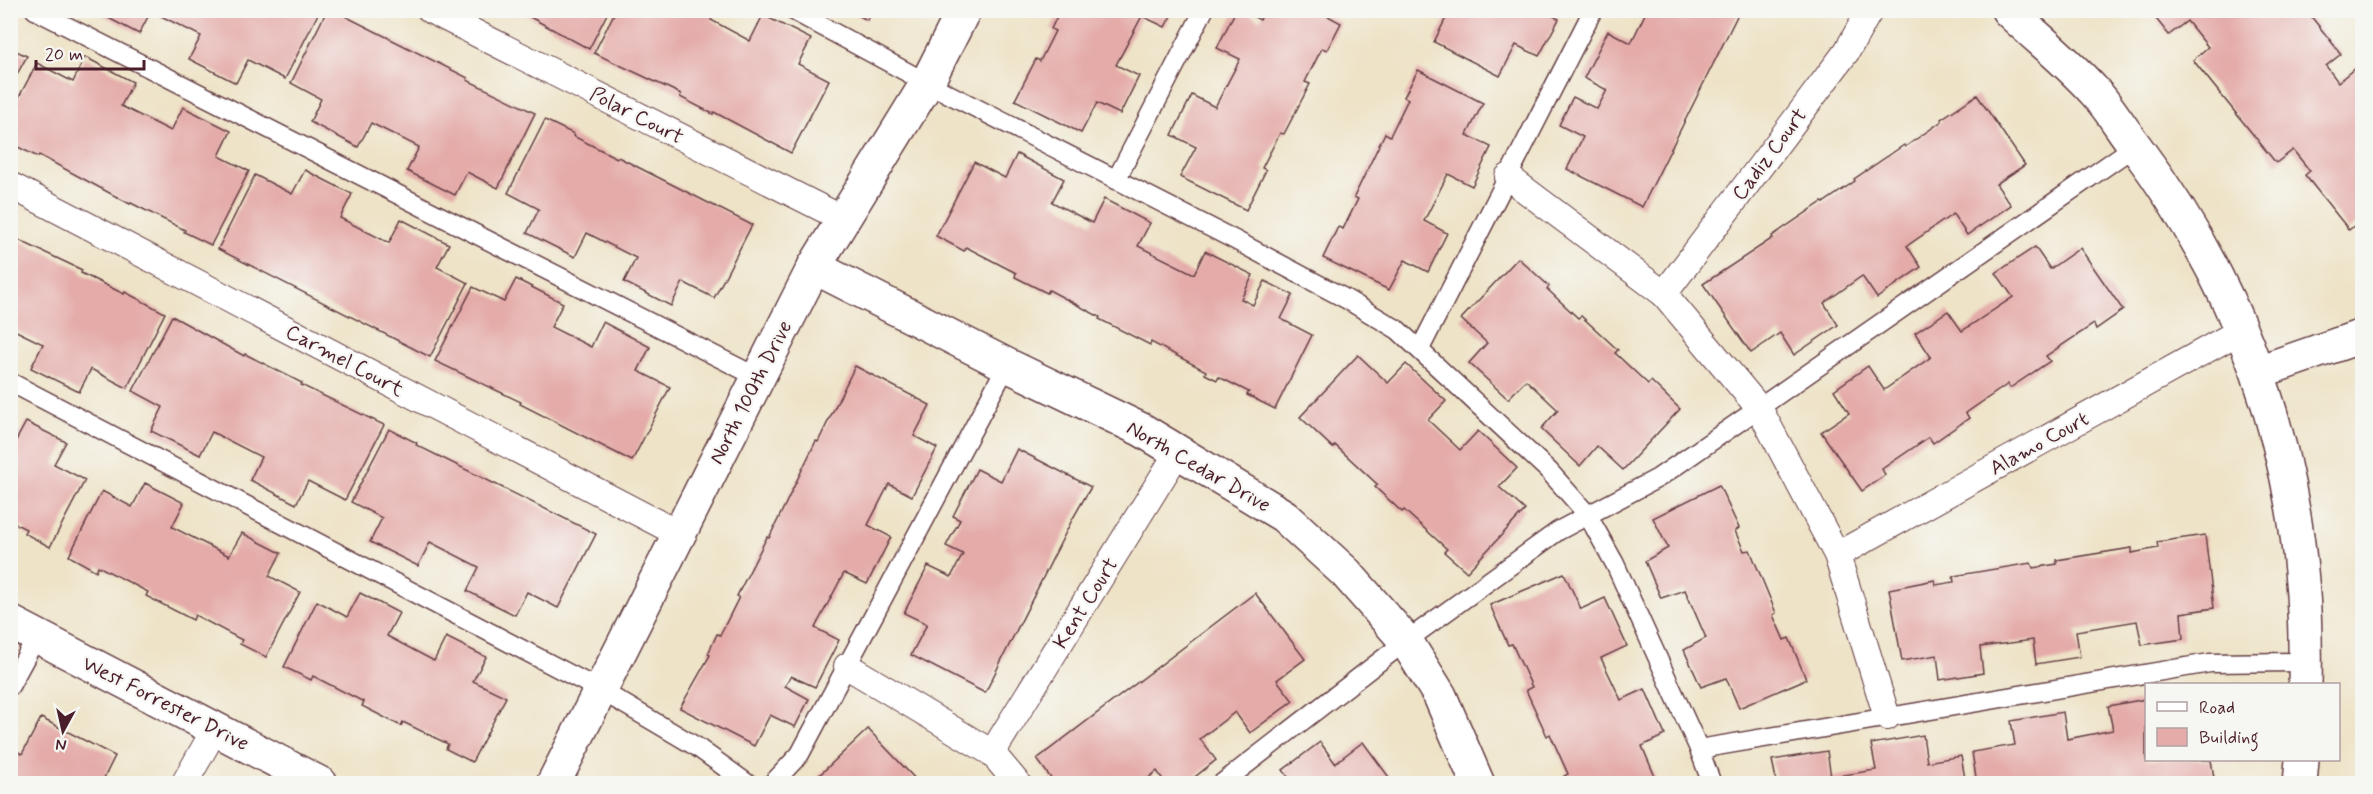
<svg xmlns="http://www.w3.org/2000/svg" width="2373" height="794" font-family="Mynerve,sans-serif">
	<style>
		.building { fill: #e4aba9 }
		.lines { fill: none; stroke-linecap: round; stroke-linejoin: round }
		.service-casing { stroke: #633c42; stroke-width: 21 }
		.pedestrian-casing { stroke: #633c42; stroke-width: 28 }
		.minor-casing { stroke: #633c42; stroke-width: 36 }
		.service { stroke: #fff; stroke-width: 18 }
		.pedestrian { stroke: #fff; stroke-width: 26 }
		.minor { stroke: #fff; stroke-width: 33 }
		.labels { text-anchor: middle; stroke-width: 4.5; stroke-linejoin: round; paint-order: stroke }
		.street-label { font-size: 21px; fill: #4a1f2b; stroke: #f6f6f2 }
	</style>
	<rect width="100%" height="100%" fill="#f6f6f2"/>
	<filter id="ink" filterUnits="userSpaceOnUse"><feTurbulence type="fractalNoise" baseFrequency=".0167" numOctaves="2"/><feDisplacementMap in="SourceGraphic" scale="12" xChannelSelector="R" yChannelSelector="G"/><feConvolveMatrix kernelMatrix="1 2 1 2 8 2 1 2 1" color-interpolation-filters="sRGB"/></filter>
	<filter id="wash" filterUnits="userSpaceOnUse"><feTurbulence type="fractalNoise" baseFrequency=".008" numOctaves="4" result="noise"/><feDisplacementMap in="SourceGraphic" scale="24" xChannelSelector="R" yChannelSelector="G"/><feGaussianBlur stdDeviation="1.35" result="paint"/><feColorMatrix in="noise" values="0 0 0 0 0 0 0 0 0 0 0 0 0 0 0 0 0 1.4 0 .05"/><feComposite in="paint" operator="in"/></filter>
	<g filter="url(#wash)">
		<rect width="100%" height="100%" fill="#eee3c7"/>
		<g id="blocks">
			<g class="building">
				<polygon points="93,10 320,10 285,79 248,60 236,83 189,59 201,36 151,11 139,34"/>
				<polygon points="327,10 333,10 468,78 467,80 535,113 498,188 467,172 455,195 407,171 419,147 371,123 358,147 310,122 321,99 291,83"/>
				<polygon points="517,10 609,10 589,49"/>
				<polygon points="616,10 716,10 711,20 750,41 763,15 811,39 798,64 829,80 791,153 714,112 713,114 680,97 681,94 594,53"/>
				<polygon points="848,10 871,10 867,20"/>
				<polygon points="1060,10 1174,10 1165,27 1142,16 1116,65 1139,76 1120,114 1097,103 1081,133 1015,100 1036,59 1040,61 1055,31 1051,29"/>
				<polygon points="1236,10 1241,10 1260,20 1265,10 1317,10 1341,23 1327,50 1322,48 1305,82 1310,84 1284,134 1280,133 1262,168 1266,170 1246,210 1180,177 1196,147 1172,135 1192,95 1215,107 1240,59 1217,48"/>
				<polygon points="1450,10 1542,10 1559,19 1539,56 1516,45 1500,76 1434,42"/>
				<polygon points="1647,10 1740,10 1642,207 1567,169 1583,137 1559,125 1573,97 1597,109 1607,90 1584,78 1608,31 1631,43"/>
				<polygon points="2149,10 2306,10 2341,54 2326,66 2338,82 2360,64 2362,66 2362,219 2349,230 2305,175 2310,171 2293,150 2276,163 2193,60 2208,47 2187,21 2169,35"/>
				<polygon points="10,48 27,56 10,87"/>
				<polygon points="85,57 133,82 121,106 171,131 183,107 231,131 219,156 249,171 211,245 184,232 185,230 131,203 130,204 39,155 38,157 10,143 10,114 37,63 73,82"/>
				<polygon points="1418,70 1483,103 1467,135 1491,147 1472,186 1448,174 1424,221 1447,233 1428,272 1405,260 1389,290 1323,258 1338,227 1343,229 1358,199 1354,197 1385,133 1390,136 1408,99 1404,97"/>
				<polygon points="1977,95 2025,165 1996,184 2011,205 1967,235 1953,214 1907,246 1921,267 1877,298 1862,276 1824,303 1838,325 1794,355 1780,333 1751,353 1703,284 1773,238 1772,236 1822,202 1823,203 1855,181 1854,179 1904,145 1905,147 1942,121 1941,119"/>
				<polygon points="545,120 574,134 573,136 617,158 618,157 752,225 714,298 683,282 671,306 624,282 636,258 587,233 575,257 527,233 539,209 508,193"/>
				<polygon points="1017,154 1064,179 1052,202 1092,223 1104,199 1150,223 1138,246 1194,274 1205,251 1253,275 1241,299 1253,305 1265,281 1293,295 1281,319 1312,335 1275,409 1247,395 1249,392 1219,377 1217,380 1205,374 1206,371 1151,342 1150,345 1099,319 1100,317 1049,290 1047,293 1015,277 1016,273 966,247 964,251 936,236 974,162 1005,178"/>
				<polygon points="305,170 352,194 340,218 389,243 401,219 449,244 437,267 468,283 430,357 218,249 255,175 292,194"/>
				<polygon points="10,236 82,270 81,273 124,294 125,292 165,313 127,388 91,369 79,392 31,368 43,344 10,328"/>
				<polygon points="2035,247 2050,269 2080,248 2123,310 2096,329 2094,324 2046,356 2050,361 2010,388 2008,384 1966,413 1969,418 1933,443 1929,437 1882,469 1885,475 1862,491 1821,432 1849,413 1834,390 1868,366 1884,390 1931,357 1915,333 1948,311 1962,331 2013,297 1996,273"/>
				<polygon points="1518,258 1549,286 1547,289 1578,318 1581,316 1618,350 1615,353 1648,384 1651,381 1680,409 1623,470 1597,446 1580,466 1541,429 1558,410 1526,380 1508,399 1469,363 1487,343 1461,319"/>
				<polygon points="516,279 563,303 551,327 591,347 603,322 650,347 638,371 670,387 632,461 520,404 521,402 435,361 473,287 504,302"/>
				<polygon points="172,316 244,356 245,354 302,383 301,385 384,425 345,500 308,481 296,504 250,480 261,457 212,432 200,455 151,431 163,407 133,391"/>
				<polygon points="1358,355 1388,383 1406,364 1446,401 1428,420 1460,450 1478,431 1517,468 1499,487 1525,510 1467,572 1444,552 1447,549 1404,510 1402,512 1375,487 1378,485 1335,445 1333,448 1300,417"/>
				<polygon points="855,366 930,405 914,436 937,448 912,496 889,484 868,525 891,537 867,584 844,573 815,628 839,640 815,687 791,676 785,686 809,699 795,727 770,715 754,746 680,708 710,655 708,654 717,634 720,635 739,597 737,596 767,537 769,538 816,441 818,442"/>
				<polygon points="26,422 66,442 54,464 85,480 50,547 24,533 26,529 10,521 10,445 13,446"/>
				<polygon points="389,429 417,443 416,445 596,534 558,608 527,592 515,615 467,591 479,567 430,542 418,566 370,542 382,518 351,502"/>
				<polygon points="1017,449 1091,487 1073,518 985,693 911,655 927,624 904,613 928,566 951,577 963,554 946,546 960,520 953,516 977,469 1001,481"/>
				<polygon points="145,483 184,503 172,527 229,556 242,533 281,553 269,576 300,592 266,657 240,644 242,640 195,615 193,620 146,596 148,592 98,566 96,571 69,556 102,491 132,507"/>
				<polygon points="1719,485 1739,528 1735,531 1744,551 1750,550 1776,613 1773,615 1784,640 1789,638 1806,679 1739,708 1726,678 1701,687 1684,650 1706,638 1685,590 1661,598 1645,561 1668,548 1653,518"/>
				<polygon points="2205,535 2214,608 2181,613 2183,639 2142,645 2137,621 2076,631 2080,657 2036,664 2033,640 1980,647 1983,673 1940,680 1937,655 1902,661 1889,589 1935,580 1936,585 1954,582 1953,576 2031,563 2033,568 2057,564 2057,560 2132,548 2132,553 2158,548 2157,542"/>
				<polygon points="1564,573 1581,609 1605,598 1627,646 1601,658 1621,700 1645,689 1665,735 1642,746 1656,779 1646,784 1567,784 1564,776 1568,774 1550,734 1547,736 1526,690 1532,687 1512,644 1508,645 1490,605"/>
				<polygon points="360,593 399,613 387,636 434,661 446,637 486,657 473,681 506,697 472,762 446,749 448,744 403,722 401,726 362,706 364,702 313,676 311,680 284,667 317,601 347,617"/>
				<polygon points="1255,593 1305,659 1277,680 1293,701 1250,733 1235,712 1200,739 1216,760 1186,784 1166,784 1157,771 1141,784 1055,784 1037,759"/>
				<polygon points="2146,699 2146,760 2211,760 2215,784 1977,784 1972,752 2015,745 2011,721 2063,712 2067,739 2113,730 2108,706"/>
				<polygon points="41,718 115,756 101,784 10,784 10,748 22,754"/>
				<polygon points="868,729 920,784 810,784"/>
				<polygon points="1923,735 1927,762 1961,756 1966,784 1777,784 1772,760 1827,751 1831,777 1876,770 1871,744"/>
				<polygon points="1320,742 1335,763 1363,742 1394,784 1293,784 1283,770"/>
			</g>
		</g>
	</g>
	<g filter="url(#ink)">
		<use href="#blocks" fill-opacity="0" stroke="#633c42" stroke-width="1.5"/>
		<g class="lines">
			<g class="service-casing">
				<g id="service">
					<polyline points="35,10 757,377"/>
					<polyline points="792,10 927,83 1233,239 1346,299 1398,330 1549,471 1587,514 1615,564 1699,749 1712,784"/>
					<polyline points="1116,180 1204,10"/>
					<polyline points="1420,349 1593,10"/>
					<polyline points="10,382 602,691 697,747 748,784"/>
					<polyline points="10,686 37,636"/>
					<polyline points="1699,749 2210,663 2305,662"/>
					<polyline points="772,784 800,754 1007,365"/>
					<polyline points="1221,784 1406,641 1558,531 1658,478 1690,456 2135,146"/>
				</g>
			</g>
			<g class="pedestrian-casing">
				<g id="pedestrian">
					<polyline points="430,10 843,219"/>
					<polyline points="1508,177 1664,294 1759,408 1837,555 1887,717"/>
					<polyline points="10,185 679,534"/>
					<polyline points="1664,294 1847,51 1870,10"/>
					<polyline points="1837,555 2242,330"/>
					<polyline points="847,666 992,753 1018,784"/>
					<polyline points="992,753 1178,452"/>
					<polyline points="184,784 215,729"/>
				</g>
			</g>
			<g class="minor-casing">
				<g id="minor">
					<path d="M2008,10C2036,37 2068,62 2094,91C2109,107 2121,128 2135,146C2254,305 2310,486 2305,684"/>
					<polyline points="814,267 1007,365 1142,430 1284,516 1346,573 1406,641 1440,696 1478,784"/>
					<polyline points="2258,372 2362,336"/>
					<polyline points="10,622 321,784"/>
					<polyline points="553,784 814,267 927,83 964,10"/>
					<polyline points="2300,784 2302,760"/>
				</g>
			</g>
			<use href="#service" class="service"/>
			<use href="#pedestrian" class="pedestrian"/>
			<use href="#minor" class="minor"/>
		</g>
	</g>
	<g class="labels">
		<g class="street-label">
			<text transform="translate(637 115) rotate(27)" y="7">Polar Court</text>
			<text transform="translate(1769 154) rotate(-53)" y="7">Cadiz Court</text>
			<text transform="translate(345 360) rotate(28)" y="7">Carmel Court</text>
			<text transform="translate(750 392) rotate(-63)" y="7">North 100th Drive</text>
			<text transform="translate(2039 443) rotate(-29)" y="7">Alamo Court</text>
			<text transform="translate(1199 466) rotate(30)" y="7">North Cedar Drive</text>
			<text transform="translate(1085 603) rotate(-58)" y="7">Kent Court</text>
			<text transform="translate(166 703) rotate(27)" y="7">West Forrester Drive</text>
		</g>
	</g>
	<rect width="2373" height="794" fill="none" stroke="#f6f6f2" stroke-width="36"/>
	<rect x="2145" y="683" width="195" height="78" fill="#f6f6f2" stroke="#b1a0a2" stroke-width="1.5"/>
	<rect x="2157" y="702" width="30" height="9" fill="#ffffff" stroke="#b1a0a2" stroke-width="1.5"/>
	<text x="2199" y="713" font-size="18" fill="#4a1f2b">Road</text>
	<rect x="2157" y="728" width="30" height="18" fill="#e4aba9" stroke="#b1a0a2" stroke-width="1.5"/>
	<text x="2199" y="743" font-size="18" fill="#4a1f2b">Building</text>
	<g transform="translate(63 731) rotate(188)" stroke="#f6f6f2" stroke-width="4.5" paint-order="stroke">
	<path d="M0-4.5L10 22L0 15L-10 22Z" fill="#4a1f2b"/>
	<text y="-9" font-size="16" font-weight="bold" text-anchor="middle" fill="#4a1f2b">N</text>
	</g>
	<path d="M36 60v9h108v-9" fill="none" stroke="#4a1f2b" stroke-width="3"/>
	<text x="45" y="60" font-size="18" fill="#4a1f2b" stroke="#f6f6f2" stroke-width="4.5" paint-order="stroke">20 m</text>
</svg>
